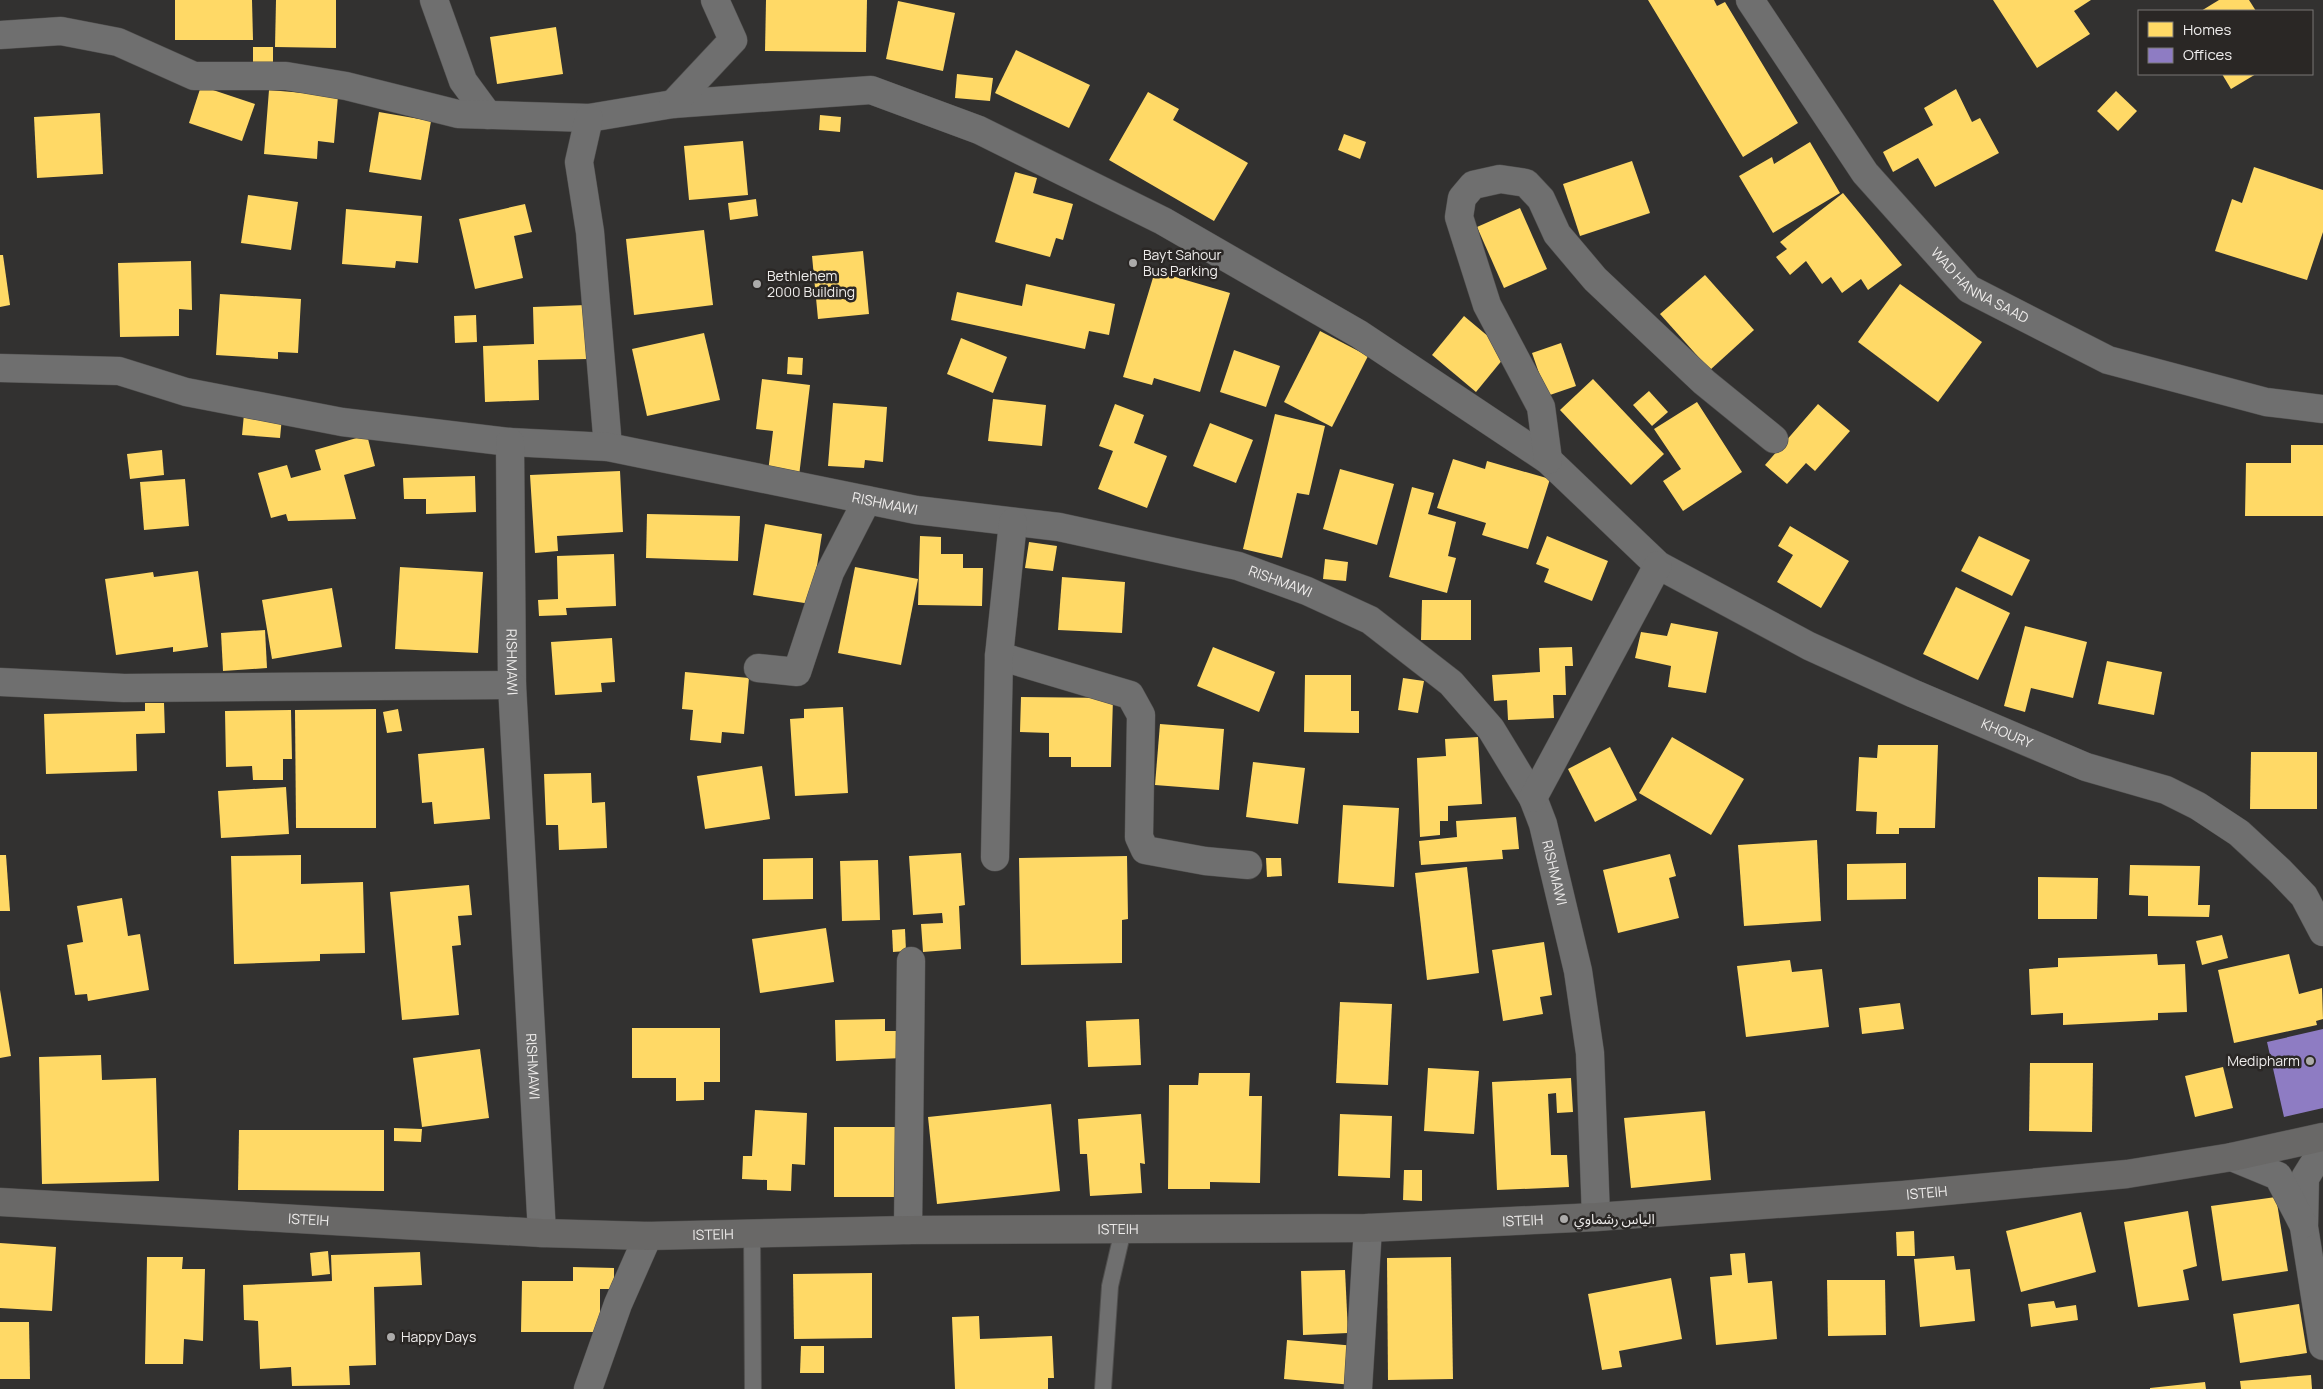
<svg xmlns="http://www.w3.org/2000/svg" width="2323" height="1389" font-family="Manrope,'Noto Sans Arabic',sans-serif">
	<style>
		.homes { fill: #ffd966 }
		.offices { fill: #8e7cc3 }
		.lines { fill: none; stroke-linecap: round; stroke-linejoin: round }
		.lane-casing { stroke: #504f4e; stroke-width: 18 }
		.street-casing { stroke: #504f4e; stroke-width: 29 }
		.secondary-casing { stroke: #504f4e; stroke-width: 29 }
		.lane { stroke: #6f6f6f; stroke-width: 16 }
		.street { stroke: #6f6f6f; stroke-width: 28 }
		.secondary { stroke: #696867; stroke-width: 28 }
		.poi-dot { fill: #acabaa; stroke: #2a2725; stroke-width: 2 }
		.labels { text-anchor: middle; stroke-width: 5; stroke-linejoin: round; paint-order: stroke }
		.poi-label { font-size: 14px; fill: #eeeceb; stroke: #2a2725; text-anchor: start }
		.street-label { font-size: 14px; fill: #eeeceb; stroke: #2a2725 }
	</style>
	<rect width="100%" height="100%" fill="#323130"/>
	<g class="homes">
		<polygon points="175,0 252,0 253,40 175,40"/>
		<polygon points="276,0 336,0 336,48 275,47"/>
		<polygon points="766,0 867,0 866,52 765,51"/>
		<polygon points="1648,0 1714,0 1717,6 1725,2 1798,123 1743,157"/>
		<polygon points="1993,0 2091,0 2074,11 2090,34 2037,68"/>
		<polygon points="2219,0 2249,0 2256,11 2201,11"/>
		<polygon points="898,1 955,13 943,71 886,59"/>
		<polygon points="556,27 563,74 497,84 490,37"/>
		<rect x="253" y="47" width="20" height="17"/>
		<polygon points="1016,50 1090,85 1069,128 995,93"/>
		<polygon points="957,74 993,78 990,101 955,98"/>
		<polygon points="2222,74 2256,74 2231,89"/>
		<polygon points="201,86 255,104 242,141 189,123"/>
		<polygon points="1956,89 1972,122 1980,118 1999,153 1935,187 1918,158 1893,172 1883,152 1933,125 1924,108"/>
		<polygon points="269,90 338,96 334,143 318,141 317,159 264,154"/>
		<polygon points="2116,91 2137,111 2118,131 2097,111"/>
		<polygon points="1148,92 1179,109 1173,120 1248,163 1214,221 1109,160"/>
		<polygon points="379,112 431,121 421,180 369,172"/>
		<polygon points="100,113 103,174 37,178 34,117"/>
		<polygon points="820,115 841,117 840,132 819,130"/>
		<polygon points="1344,134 1366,142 1360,159 1338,150"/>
		<polygon points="743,141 748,195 689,200 684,146"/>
		<polygon points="1810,142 1840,193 1773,233 1739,176 1772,157 1774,164"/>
		<polygon points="1632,161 1650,213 1580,236 1563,184"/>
		<polygon points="2254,167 2323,190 2323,232 2307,280 2215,251 2232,199 2242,203"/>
		<polygon points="1015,172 1037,178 1033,193 1073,204 1063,240 1056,238 1050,257 995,242"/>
		<polygon points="1843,193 1902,265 1868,290 1861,279 1842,293 1831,277 1822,284 1806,261 1790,275 1776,257 1787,249 1780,242"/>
		<polygon points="248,195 298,202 291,250 241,243"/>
		<polygon points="756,199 758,216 730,220 728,203"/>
		<polygon points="525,204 532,232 514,236 523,278 475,289 459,219"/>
		<polygon points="1520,208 1547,269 1504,288 1477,227"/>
		<polygon points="346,209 422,216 418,263 396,261 395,268 342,264"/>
		<polygon points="704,230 713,305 634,315 626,239"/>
		<polygon points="863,251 869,314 818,319 812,256"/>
		<polygon points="0,255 3,255 10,305 0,307"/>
		<polygon points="191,261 192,310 179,309 179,336 120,337 118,263"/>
		<polygon points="1155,271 1230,293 1200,392 1154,378 1152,385 1123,377"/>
		<polygon points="1705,275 1754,330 1710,370 1660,314"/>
		<polygon points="1026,284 1115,304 1109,335 1089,331 1085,349 951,320 957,292 1022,306"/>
		<polygon points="1900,284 1982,342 1938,402 1858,342"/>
		<polygon points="220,294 301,299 298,353 278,352 278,359 216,355"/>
		<polygon points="586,305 588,359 538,360 539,400 485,402 483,346 534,344 533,307"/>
		<polygon points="476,315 477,342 455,343 454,316"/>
		<polygon points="1464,316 1508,353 1476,392 1432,355"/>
		<polygon points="1320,331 1368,356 1332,427 1284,402"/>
		<polygon points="704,333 720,400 647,416 632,349"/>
		<polygon points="961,338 1007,357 993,393 947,374"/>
		<polygon points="1561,343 1576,386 1547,396 1532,353"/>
		<polygon points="1234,350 1280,366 1266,407 1220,392"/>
		<polygon points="788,357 803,358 802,375 787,374"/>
		<polygon points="762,379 810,385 799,476 768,472 773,431 756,429"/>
		<polygon points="1593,379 1664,454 1631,485 1560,410"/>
		<polygon points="1649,391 1668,412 1652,426 1633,405"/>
		<polygon points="993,399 1046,405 1042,446 988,441"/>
		<polygon points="1697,402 1742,472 1683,511 1663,481 1681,469 1654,429"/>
		<polygon points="833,403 887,407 883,462 865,460 864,468 828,466"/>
		<polygon points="1115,404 1144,415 1134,443 1167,456 1147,508 1098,489 1113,451 1099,446"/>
		<polygon points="1818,404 1850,431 1815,471 1806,463 1787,484 1765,465"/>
		<polygon points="244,414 282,417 280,438 242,435"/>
		<polygon points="1275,414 1325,426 1309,495 1297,493 1282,558 1243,549"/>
		<polygon points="1210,423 1253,440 1236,483 1193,466"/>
		<polygon points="367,435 375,466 344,475 356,519 288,521 286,514 271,518 258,473 287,465 291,478 321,470 315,450"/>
		<polygon points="2291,445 2323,445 2323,516 2245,516 2246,463 2291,463"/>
		<polygon points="162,450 164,475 130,479 127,454"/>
		<polygon points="1453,459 1485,469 1487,461 1550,479 1528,549 1482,535 1486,523 1437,508"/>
		<polygon points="1340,469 1394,484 1377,545 1323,529"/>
		<polygon points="620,471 623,532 557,536 558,551 535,553 530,475"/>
		<polygon points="475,476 476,512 426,514 426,499 404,499 403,478"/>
		<polygon points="185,479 189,526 144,530 140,482"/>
		<polygon points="1412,487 1434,493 1428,514 1456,522 1448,556 1456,558 1447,593 1389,577"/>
		<polygon points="647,514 740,516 738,561 646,558"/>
		<polygon points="765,524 822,534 811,604 753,595"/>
		<polygon points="1790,526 1849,561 1821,608 1777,582 1793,555 1778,546"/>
		<polygon points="920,536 941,537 941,554 963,554 963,568 983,568 982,606 918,605"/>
		<polygon points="1547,536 1608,561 1592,601 1544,582 1549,569 1536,564"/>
		<polygon points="1979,536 2030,560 2012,596 1961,571"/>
		<polygon points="1029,542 1057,546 1053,571 1025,568"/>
		<polygon points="614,554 616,606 566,608 567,615 539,616 538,600 558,599 557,556"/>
		<polygon points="1325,559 1348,562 1346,581 1323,579"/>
		<polygon points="400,567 483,572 478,653 395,649"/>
		<polygon points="855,567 918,579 901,665 838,653"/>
		<polygon points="198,571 208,647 173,652 173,647 116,655 105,579 153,572 154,577"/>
		<polygon points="1062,577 1125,582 1122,633 1058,630"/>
		<polygon points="1956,587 2010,613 1978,680 1923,654"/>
		<polygon points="332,588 342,647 272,659 262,600"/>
		<polygon points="1422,600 1471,600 1471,640 1421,640"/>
		<polygon points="1671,623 1718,632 1706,693 1668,687 1671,666 1635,658 1641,632 1667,636"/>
		<polygon points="2025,626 2087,642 2073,698 2031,688 2025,712 2004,706"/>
		<polygon points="265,630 267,668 223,671 221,633"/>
		<polygon points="612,638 615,682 601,683 602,692 555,695 551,642"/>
		<polygon points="1213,647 1275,672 1259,712 1197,686"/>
		<polygon points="1572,647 1573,666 1565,666 1566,695 1553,695 1554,718 1508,720 1507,700 1494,701 1492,675 1540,672 1539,648"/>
		<polygon points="2107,661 2162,672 2154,715 2098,704"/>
		<polygon points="685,672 749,678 744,734 722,732 721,743 690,740 693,710 682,709"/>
		<polygon points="1305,675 1351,675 1351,711 1359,711 1359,733 1304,732"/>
		<polygon points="1403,678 1424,681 1418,713 1398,710"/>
		<polygon points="1021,697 1113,698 1111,767 1071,767 1071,757 1049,757 1049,733 1020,732"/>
		<polygon points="145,703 164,703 165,733 136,734 137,771 46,774 44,714 145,711"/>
		<polygon points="843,707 848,793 795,796 790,719 804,718 804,709"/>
		<polygon points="376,709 376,828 296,828 295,710"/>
		<polygon points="398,709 402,731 387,733 383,712"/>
		<polygon points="291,710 292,759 283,759 283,780 253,780 252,766 226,767 225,711"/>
		<polygon points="1160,724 1224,729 1219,790 1155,785"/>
		<polygon points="1478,737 1482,804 1448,806 1448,821 1440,821 1440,835 1420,837 1417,758 1446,756 1445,739"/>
		<polygon points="1672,737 1744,779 1711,835 1639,793"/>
		<polygon points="1878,745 1938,745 1935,828 1899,828 1899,834 1876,834 1877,812 1856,811 1859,757 1877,758"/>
		<polygon points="1610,747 1637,800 1595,822 1568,769"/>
		<polygon points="484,748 490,819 434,824 432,802 422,803 418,754"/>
		<polygon points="2251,752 2317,752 2317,809 2250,809"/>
		<polygon points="1253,762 1305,768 1298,824 1246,817"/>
		<polygon points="762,766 770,819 705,829 697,776"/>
		<polygon points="591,773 592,803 605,802 607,848 559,850 558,825 546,825 544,774"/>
		<polygon points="286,787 289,834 221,838 218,791"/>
		<polygon points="1343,805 1399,808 1394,887 1338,883"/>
		<polygon points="1516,817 1519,849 1502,850 1503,859 1421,865 1419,841 1457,837 1456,821"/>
		<polygon points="1817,840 1821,921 1744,926 1738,845"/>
		<polygon points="961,853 965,905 959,906 961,949 923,952 921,924 943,923 942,913 913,915 909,856"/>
		<polygon points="1670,854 1676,876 1669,878 1679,918 1618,933 1603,870"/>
		<polygon points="0,855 6,855 10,911 0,911"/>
		<polygon points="301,855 301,884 363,882 365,953 320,954 320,961 234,964 231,856"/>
		<polygon points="1127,856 1128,919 1122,920 1122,963 1021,965 1019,858"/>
		<polygon points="813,858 813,899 763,900 763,859"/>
		<polygon points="1266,858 1281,858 1282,876 1267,877"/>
		<polygon points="878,860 880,920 842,921 840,861"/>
		<polygon points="1906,863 1906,899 1847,900 1847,864"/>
		<polygon points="2130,865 2200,866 2198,905 2210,905 2209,917 2148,916 2148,896 2129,895"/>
		<polygon points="1467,867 1479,973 1427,980 1415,873"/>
		<polygon points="2038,877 2098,878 2097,919 2038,919"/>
		<polygon points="469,885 472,915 458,916 461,945 452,946 459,1015 402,1020 390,892"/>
		<polygon points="122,898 128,936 140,934 149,990 88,1001 87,994 75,995 67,945 83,942 77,906"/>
		<polygon points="826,928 834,982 760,993 752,939"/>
		<polygon points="905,929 906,951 893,952 892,930"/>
		<polygon points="2222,935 2228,958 2202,965 2196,941"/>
		<polygon points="1544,942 1552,995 1540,997 1543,1014 1503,1021 1492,950"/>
		<polygon points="2157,954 2158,965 2185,964 2187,1012 2158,1013 2158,1020 2063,1025 2063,1013 2031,1015 2029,969 2058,967 2058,958"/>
		<polygon points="2289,954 2299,994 2322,988 2323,1019 2316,1021 2317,1025 2234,1043 2218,970"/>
		<polygon points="1790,960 1792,972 1822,969 1829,1027 1746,1037 1737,966"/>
		<polygon points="0,990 11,1056 0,1058"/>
		<polygon points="1340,1002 1392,1004 1388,1085 1336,1083"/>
		<polygon points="1900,1003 1904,1029 1862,1034 1859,1008"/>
		<polygon points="885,1019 885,1031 901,1031 902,1058 836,1061 835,1020"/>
		<polygon points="1139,1019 1141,1065 1088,1067 1086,1021"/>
		<polygon points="632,1028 720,1028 720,1082 704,1082 704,1100 676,1101 676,1078 632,1078"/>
		<polygon points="480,1049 489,1118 422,1127 413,1058"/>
		<polygon points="101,1055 102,1080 156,1078 159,1181 42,1184 39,1057"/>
		<polygon points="2030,1063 2093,1063 2092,1132 2029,1131"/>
		<polygon points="2223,1067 2233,1108 2195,1117 2185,1076"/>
		<polygon points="1428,1068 1479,1071 1474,1134 1424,1131"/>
		<polygon points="1199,1073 1250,1073 1249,1096 1262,1096 1260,1183 1210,1182 1210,1189 1168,1189 1169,1085 1198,1085"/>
		<polygon points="1571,1078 1573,1112 1557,1113 1556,1093 1548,1094 1551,1155 1567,1155 1569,1187 1497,1190 1492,1082"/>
		<polygon points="1051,1104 1060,1191 937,1204 928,1117"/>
		<polygon points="755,1110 807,1113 805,1165 792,1164 791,1191 767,1190 767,1180 742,1179 743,1156 752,1156"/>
		<polygon points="1705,1111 1711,1180 1631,1188 1624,1118"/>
		<polygon points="1141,1114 1145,1164 1140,1163 1142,1193 1090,1196 1087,1154 1080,1154 1078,1119"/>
		<polygon points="1340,1114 1392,1116 1390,1178 1338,1176"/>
		<rect x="834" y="1127" width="61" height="70"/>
		<polygon points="394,1128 422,1129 421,1142 394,1141"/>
		<polygon points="239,1130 384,1130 384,1191 238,1190"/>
		<polygon points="1404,1170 1422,1170 1422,1201 1403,1200"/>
		<polygon points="2276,1197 2288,1271 2222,1281 2211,1206"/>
		<polygon points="2188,1211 2197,1266 2183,1270 2189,1300 2138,1307 2124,1222"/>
		<polygon points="2081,1212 2096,1272 2021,1292 2006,1231"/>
		<polygon points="1914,1231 1915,1256 1897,1256 1896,1232"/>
		<polygon points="0,1243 56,1247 52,1311 0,1308"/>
		<polygon points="328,1251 330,1274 312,1276 310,1253"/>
		<polygon points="420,1252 422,1285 374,1287 376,1365 349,1366 350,1385 292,1386 291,1367 260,1369 258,1321 244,1320 243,1285 332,1281 331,1255"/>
		<polygon points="1745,1253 1748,1283 1772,1281 1777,1339 1716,1345 1710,1277 1732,1275 1730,1254"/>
		<polygon points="1954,1256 1956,1270 1970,1269 1975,1321 1920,1327 1914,1259"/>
		<polygon points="147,1257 183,1257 182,1269 205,1269 203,1341 184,1339 183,1364 145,1364"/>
		<polygon points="1451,1257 1453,1379 1388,1380 1387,1258"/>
		<polygon points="573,1267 614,1268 614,1289 600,1289 600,1332 521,1332 522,1281 573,1281"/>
		<polygon points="1345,1270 1348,1333 1303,1335 1301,1271"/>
		<polygon points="872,1273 872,1338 794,1339 793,1274"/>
		<polygon points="1671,1278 1682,1339 1619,1351 1622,1367 1602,1370 1588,1294"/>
		<polygon points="1827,1280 1885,1280 1886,1335 1828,1336"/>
		<polygon points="2054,1301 2056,1308 2076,1305 2078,1320 2031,1327 2028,1304"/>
		<polygon points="2299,1304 2307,1353 2240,1363 2233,1314"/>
		<polygon points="979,1316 980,1339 1052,1336 1054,1378 1048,1378 1048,1389 955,1389 952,1317"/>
		<polygon points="0,1322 29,1322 30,1379 0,1379"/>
		<polygon points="1287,1340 1356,1346 1353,1385 1284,1379"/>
		<polygon points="801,1346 824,1346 824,1373 800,1373"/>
		<polygon points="2311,1375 2312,1389 2241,1389 2240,1381"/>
		<polygon points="2205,1382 2206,1389 2150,1389 2150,1388"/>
	</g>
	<polygon class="offices" points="2323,1029 2323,1108 2284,1117 2267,1042"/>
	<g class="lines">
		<g class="lane-casing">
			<g id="lane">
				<polyline points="752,1234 753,1389"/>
				<polyline points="1103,1389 1110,1286 1123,1230"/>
			</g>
		</g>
		<g class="street-casing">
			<g id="street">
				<polyline points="434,0 463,81 488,115"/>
				<path id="s1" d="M1750,0L1865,173L1969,289L2108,360L2266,402L2323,409"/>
				<path id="s2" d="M0,35L61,31L118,42L194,76H286L346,86L458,114L589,118L673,104L871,90L979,130L1163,221L1359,334L1548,460L1658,565L1809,646L1912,693L2086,767L2166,790L2198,806L2239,833L2280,871L2304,896L2323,932"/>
				<polyline points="673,104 733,40 715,0"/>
				<polyline points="589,118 579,162 590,232 608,447"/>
				<path id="s3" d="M0,368L119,371L186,392L342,422L510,442L608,447L916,510L1059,527L1238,566L1307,591L1370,620L1451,683L1491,729L1533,798L1543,824L1578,971L1590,1053L1596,1217"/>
				<path id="s4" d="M510,442L512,685L542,1233"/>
				<polyline points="1548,460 1541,407 1487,305 1459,217 1462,198 1473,185 1500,179 1526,183 1541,199 1557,234 1595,279 1704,382 1774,439"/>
				<polyline points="999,656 1130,695 1141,715 1139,837 1145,850 1205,861 1248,865"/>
				<polyline points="758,668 797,672 830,572 867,500"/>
				<polyline points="0,682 124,688 512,685"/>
				<polyline points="1533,798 1658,565"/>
				<polyline points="995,857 999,656 1013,522"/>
				<polyline points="2323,1149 2305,1178 2304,1227 2323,1346"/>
				<polyline points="2232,1157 2278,1176 2303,1224"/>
				<polyline points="908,1230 911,961"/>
				<polyline points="588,1389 618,1304 648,1236"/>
				<polyline points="1358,1389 1368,1228"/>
			</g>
		</g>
		<g class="secondary-casing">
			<g id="secondary">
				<path id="s5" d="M0,1202L542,1233L648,1236L908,1230L1368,1228L1596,1217L1903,1195L2127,1174L2232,1157L2323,1137"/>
			</g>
		</g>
		<use href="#lane" class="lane"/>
		<use href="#street" class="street"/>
		<use href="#secondary" class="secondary"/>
	</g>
	<g class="poi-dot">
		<circle cx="1133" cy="263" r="5"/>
		<circle cx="757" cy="284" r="5"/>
		<circle cx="2310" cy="1061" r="5"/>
		<circle cx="1564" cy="1219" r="5"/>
		<circle cx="391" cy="1337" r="5"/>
	</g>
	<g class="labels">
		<g class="poi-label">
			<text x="1143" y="260">Bayt Sahour<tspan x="1143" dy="16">Bus Parking</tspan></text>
			<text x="767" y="281">Bethlehem<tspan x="767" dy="16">2000 Building</tspan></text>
			<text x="2300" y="1066" text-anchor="end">Medipharm</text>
			<text x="1574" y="1224">الياس رشماوي</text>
			<text x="401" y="1342">Happy Days</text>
		</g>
		<g class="street-label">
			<text dy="5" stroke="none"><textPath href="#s1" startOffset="370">WAD HANNA SAAD</textPath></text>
			<text dy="5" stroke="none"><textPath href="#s3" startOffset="898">RISHMAWI</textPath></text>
			<text dy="5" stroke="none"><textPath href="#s3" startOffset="1302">RISHMAWI</textPath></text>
			<text dy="5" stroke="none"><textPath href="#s4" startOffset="220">RISHMAWI</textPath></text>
			<text dy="5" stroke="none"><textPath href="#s2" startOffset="2199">KHOURY</textPath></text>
			<text dy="5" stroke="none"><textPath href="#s3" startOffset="1722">RISHMAWI</textPath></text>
			<text dy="5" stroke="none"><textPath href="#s4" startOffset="625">RISHMAWI</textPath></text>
			<text dy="5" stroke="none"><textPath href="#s5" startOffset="1929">ISTEIH</textPath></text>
			<text dy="5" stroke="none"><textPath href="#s5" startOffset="309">ISTEIH</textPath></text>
			<text dy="5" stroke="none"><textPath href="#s5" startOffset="1524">ISTEIH</textPath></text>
			<text dy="5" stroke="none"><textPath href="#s5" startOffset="1119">ISTEIH</textPath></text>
			<text dy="5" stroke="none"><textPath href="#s5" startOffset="714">ISTEIH</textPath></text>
		</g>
	</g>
	<rect x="2138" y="10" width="175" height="65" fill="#2a2725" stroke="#787674"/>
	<rect x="2148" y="22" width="25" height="15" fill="#ffd966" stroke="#787674"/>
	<text x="2183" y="35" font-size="15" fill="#eeeceb">Homes</text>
	<rect x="2148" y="48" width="25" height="15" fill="#8e7cc3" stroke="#787674"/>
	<text x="2183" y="60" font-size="15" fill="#eeeceb">Offices</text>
</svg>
